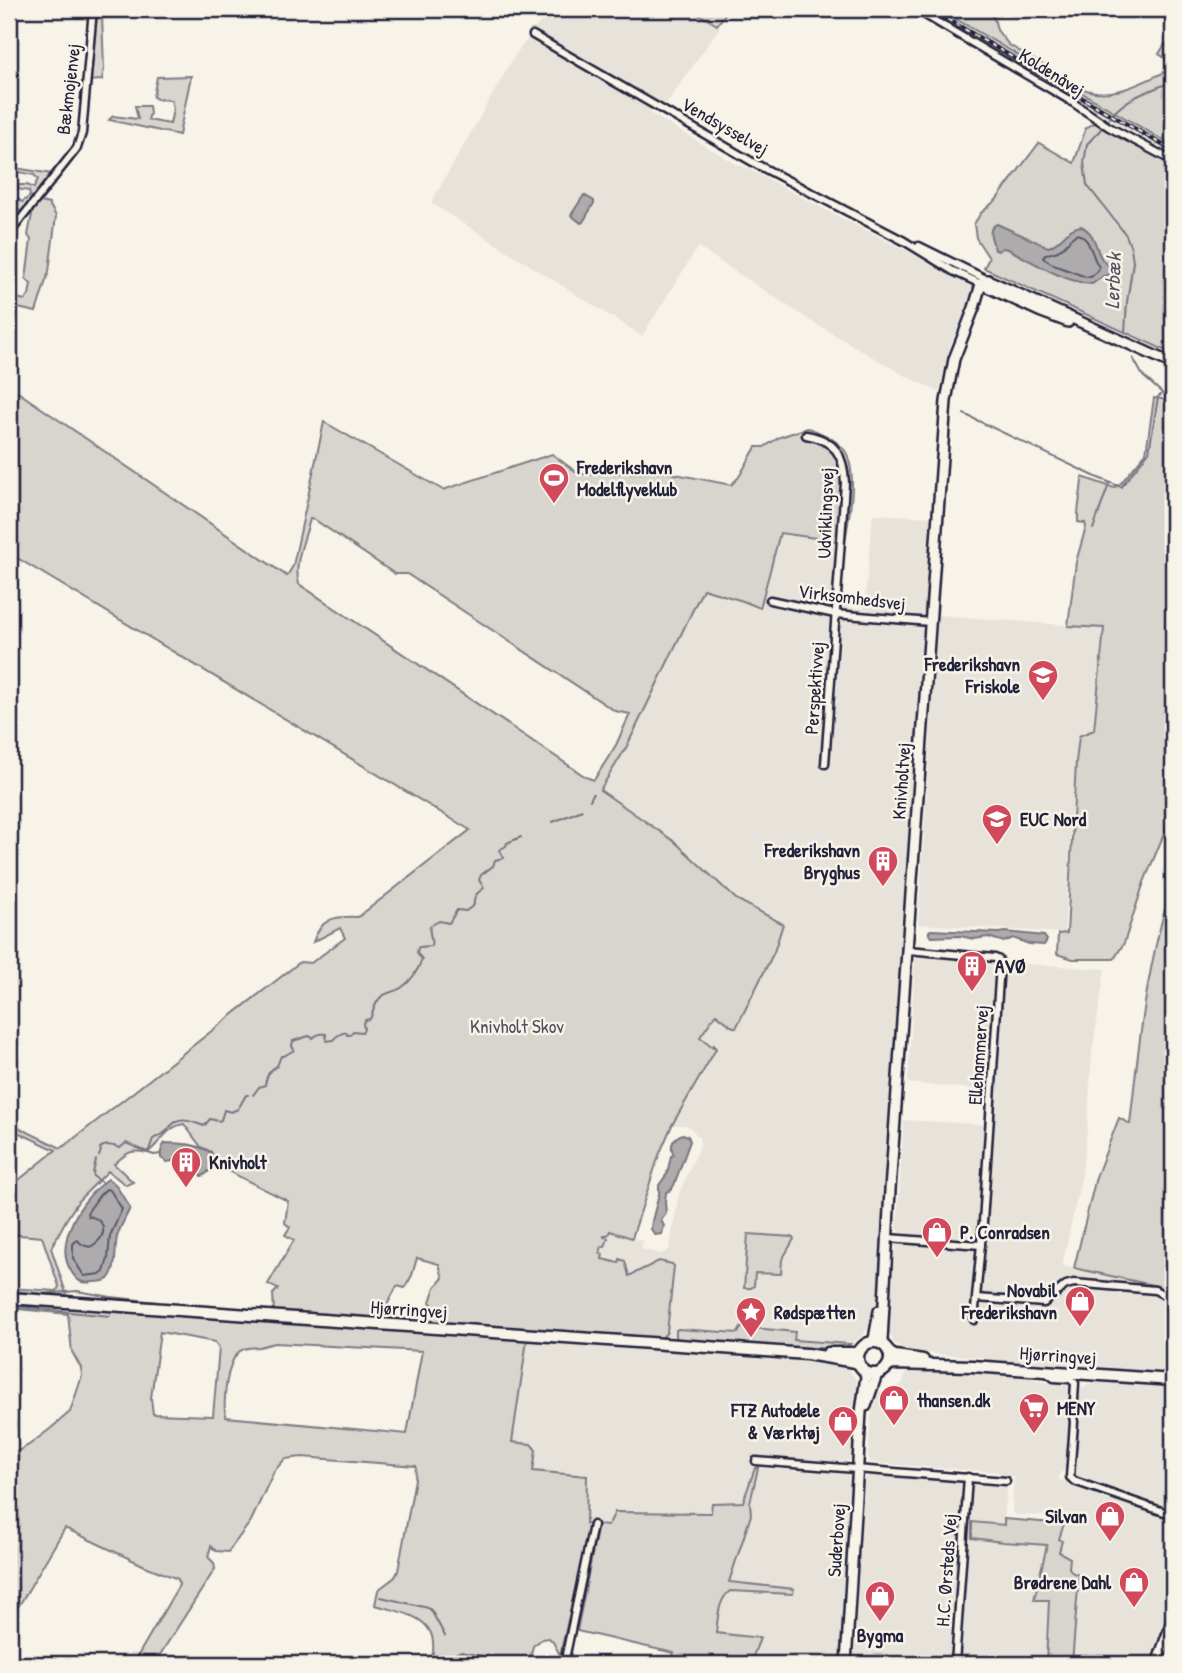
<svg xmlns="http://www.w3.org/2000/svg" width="1182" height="1673" font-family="'Patrick Hand',sans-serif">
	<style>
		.built { fill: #e7e3db }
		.green { fill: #d8d5cf; stroke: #7d7c85; stroke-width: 2; fill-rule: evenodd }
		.water { fill: #aeabad; stroke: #76747f; stroke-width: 2 }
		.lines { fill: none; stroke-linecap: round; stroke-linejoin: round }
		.shore { stroke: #5a5969; stroke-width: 2 }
		.stream { stroke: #76747f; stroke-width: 2 }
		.street-casing { stroke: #22223b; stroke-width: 11 }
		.secondary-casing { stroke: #22223b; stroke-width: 14 }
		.primary-casing { stroke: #22223b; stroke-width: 15 }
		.street { stroke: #f7f3e8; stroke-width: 6 }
		.secondary { stroke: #f7f3e8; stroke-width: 9 }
		.primary { stroke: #f7f3e8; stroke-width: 10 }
		.rail-casing { stroke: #22223b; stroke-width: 4.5 }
		.rail { stroke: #f7f3e8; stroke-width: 2; stroke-dasharray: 5; stroke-linecap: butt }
		.labels { text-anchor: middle; stroke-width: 5; stroke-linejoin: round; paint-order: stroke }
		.street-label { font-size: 19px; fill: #22223b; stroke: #f7f3e8 }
		.poi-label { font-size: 19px; font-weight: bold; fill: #22223b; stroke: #f7f3e8; text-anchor: start }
		.park-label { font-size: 19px; fill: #504f60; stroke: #f7f3e8 }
		.water-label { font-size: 21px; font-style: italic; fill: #535263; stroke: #f7f3e8 }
	</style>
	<rect width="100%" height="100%" fill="#f7f3e8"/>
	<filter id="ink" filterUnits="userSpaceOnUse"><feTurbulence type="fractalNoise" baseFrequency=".0143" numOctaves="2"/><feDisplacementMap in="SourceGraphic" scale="14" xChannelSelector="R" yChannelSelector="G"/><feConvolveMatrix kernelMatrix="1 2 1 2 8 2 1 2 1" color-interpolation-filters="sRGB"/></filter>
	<g filter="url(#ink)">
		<g class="built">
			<polygon points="550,9 689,9 720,27 666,104 648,112 738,165 743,166 847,221 970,282 973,285 973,295 951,344 939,392 902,374 814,323 698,247 642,336 431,203 515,55"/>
			<polygon points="921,9 937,9 1117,113 1173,146 1173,157"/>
			<polygon points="873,514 932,517 882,1249 876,1318 862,1336 850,1344 794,1340 795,1332 738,1333 678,1329 676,1337 679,1339 662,1338 667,1332 659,1261 629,1276 619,1263 602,1259 600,1253 602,1246 605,1247 607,1238 604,1237 604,1234 609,1231 643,1241 641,1249 661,1254 669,1250 679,1193 700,1145 699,1138 691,1128 685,1125 672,1125 716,1049 699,1037 716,1014 736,1028 783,924 736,899 675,842 600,790 627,746 703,589 743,601 760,608 780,532 845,542 841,589 848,607 864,609"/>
			<polygon points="938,615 1104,628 1094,730 1079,736 1075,769 1064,933 918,924"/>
			<polygon points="915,957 1105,969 1092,1053 1087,1132 1082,1174 1062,1266 1157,1286 1173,1295 1173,1374 993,1361 980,1357 906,1352 894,1343 888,1329 888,1312 891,1302 896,1244 902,1235 897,1228 904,1120 994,1125 995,1091 908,1083"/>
			<polygon points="527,1340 788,1359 843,1365 850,1371 857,1381 857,1385 853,1455 850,1460 841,1462 764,1457 759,1468 842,1474 849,1474 851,1477 839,1664 750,1664 759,1638 715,1633 719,1612 751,1515 750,1503 755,1468 743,1502 713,1503 712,1513 615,1512 608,1526 586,1524 533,1471 535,1450 531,1444 512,1443"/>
			<polygon points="921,1370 1025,1376 1042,1382 1069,1383 1073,1391 1068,1466 1063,1472 1060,1473 1059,1480 1073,1482 1080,1388 1096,1382 1173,1387 1173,1601 1152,1664 1072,1664 1079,1575 1071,1571 1069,1568 1070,1558 1058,1553 1059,1540 1064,1524 1046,1522 1047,1512 1042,1516 1015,1515 1012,1511 1014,1476 999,1475 999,1472 871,1463 868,1457 871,1416 879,1391 888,1392 895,1390 903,1382 906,1373"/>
			<polygon points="870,1474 1007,1487 1004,1525 991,1540 1003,1542 1047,1545 1034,1599 1049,1600 1046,1664 853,1664 865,1479"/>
		</g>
		<g class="green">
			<polygon points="690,9 729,9 717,25"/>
			<path d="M939,9H984L994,18L997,30L1009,45L1086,90C1115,99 1143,82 1169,70V61L1159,54L1165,44L1173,48V146Z"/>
			<polygon points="95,14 102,15 104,68 102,80 88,81"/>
			<polygon points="191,76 179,135 109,120 113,116 138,119 135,106 149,106 150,113 148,120 170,124 173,109 171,100 157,99 153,97 157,77"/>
			<polygon points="1096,122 1173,166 1173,354 984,268 989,258 976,238 974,224 981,213 996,200 1039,143 1074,163 1086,128"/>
			<polygon points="9,167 52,174 22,212 15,208 10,196 13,195 22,202 30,196 29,191 17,189 18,185 27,185 34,188 38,179 34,175 9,170"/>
			<polygon points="36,201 49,204 56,216 49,271 36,312 9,306 13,297 25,300 29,295 31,284 26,279 31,240 28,235 34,204"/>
			<path d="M9,386L287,576L293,566L324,422L443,490L552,454L579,474L665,472L731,485L739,477L756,447H764L780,437L807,428C814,429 820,433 827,436C836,441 847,449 849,460C856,485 849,516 845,542L780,533L760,608L743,601L703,589L627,746L600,790L675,842L736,899L783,924L774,952L736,1028L729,1025V1024L716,1014L700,1037L713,1047L714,1045L716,1049L672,1125L659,1155L632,1238L610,1231L608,1235H604V1237L608,1238L605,1247L602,1246L600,1253L603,1254L602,1259L619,1263L620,1259L625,1261L629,1276L659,1261L672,1264L674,1266L667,1332L662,1338L424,1322L433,1305L430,1302L435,1287L443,1278L439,1264L417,1258L412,1275L405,1288L397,1286L386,1307L381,1310L389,1317L388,1319L274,1311L273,1294L278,1289L268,1284L294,1240L285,1235L290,1227L285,1223L288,1201L240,1177L214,1162L215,1159L211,1152L201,1147L184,1124C167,1126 160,1144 147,1153C130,1149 127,1153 114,1164L133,1182L126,1185L108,1171L79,1200L66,1220L51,1248L67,1296L9,1292V1288L57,1291L59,1286L42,1237L9,1234V1188L56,1150L9,1128V1123L61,1148L67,1144L300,962L311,963L345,938L340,928L313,942C321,918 334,916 358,917L470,830L9,553ZM310,519L315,520L395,574H407L615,711L630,714L616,745L594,780L586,777L299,584C293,563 305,539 310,519Z"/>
			<path d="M1154,398L1162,399L1173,406V812L1144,882L1124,943L1114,959H1073L1057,954L1058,934L1067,933L1076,762L1079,736L1094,730L1104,628L1068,626L1076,562L1086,527L1085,523L1078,522C1077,507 1082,492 1082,477L1114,488L1121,483L1146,453Z"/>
			<path d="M1173,883V1295L1157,1286L1074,1268L1096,1177L1119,1118L1130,1124C1139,1043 1147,961 1173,883Z"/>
			<polygon points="748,1234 793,1237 794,1239 782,1260 781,1274 755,1273 754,1286 751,1288 744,1288"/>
			<path d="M9,1304L527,1340L512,1442L531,1444L536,1450L533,1471L587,1476L586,1524L590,1525L560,1655L553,1642L549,1638L542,1639L533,1646L529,1664H492L481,1656L460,1652L449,1660V1664H432C432,1657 434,1649 433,1642C431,1615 396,1611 375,1605L378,1590L395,1577L398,1571L415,1479L416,1466L302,1457L285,1459L274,1471L251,1521L228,1552L216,1551L211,1546L208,1557L214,1563L215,1569L154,1664H133L179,1585L178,1579L145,1566L65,1528L20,1604L9,1618V1456L29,1445L50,1429L70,1412L82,1376L81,1368L72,1352L68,1314L9,1308ZM160,1332L215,1342L219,1348L213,1416L153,1414L151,1398ZM275,1343L422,1351L407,1434L226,1417C222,1404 227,1356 242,1350C247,1347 253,1348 259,1347C264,1346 270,1344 275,1343Z"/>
			<polygon points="743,1327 795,1332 794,1340 850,1344 844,1348 788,1348 679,1339 676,1337 676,1330 678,1329 738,1333 741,1328"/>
			<path d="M755,1468H758L750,1503L751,1515L729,1582L794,1589L793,1594L730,1591C718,1600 718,1618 716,1633L760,1638L750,1664H670L674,1653L577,1631L598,1525L608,1526L615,1512L711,1513L712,1503L743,1502Z"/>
			<polygon points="1004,1519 1064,1524 1059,1539 1062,1541 1059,1552 1070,1558 1069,1568 1073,1573 1079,1575 1072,1664 1046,1664 1049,1600 1034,1600 1047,1545 1003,1542 972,1538 972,1522 1004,1525"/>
		</g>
		<g class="water">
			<polygon points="584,195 594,201 594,203 583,222 581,223 571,215"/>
			<path d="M997,224L1048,247C1063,243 1065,228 1081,226C1102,237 1092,259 1112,267L1113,273L1102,277L1092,284C1066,283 1031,261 1008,249L1002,248L998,251L995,250C993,241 985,229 997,224Z"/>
			<polygon points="931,930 998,933 1005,932 1044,936 1047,940 1044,945 1029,944 1013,938 1004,942 988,937 974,939 960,936 932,937 929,934 929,931"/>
			<path d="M683,1134L688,1136L690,1141L674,1185L671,1190L666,1192L665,1202L666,1214L661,1220L664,1226L662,1234L655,1235L651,1229L652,1221L659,1194V1185L667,1174L671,1156L674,1155C669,1146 673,1137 683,1134Z"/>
			<path d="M165,1143C185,1144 192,1143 211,1152C217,1161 212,1170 203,1176H201L195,1165L179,1160L167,1162L161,1158C160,1152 161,1148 165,1143Z"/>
			<path d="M108,1179L115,1184L130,1208C126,1217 120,1227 117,1237C114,1250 118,1268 108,1279C104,1282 98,1282 93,1282C81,1284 77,1281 71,1271C53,1242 83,1196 108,1179Z"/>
			<path d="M460,1652L481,1656L492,1664H449C449,1657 453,1654 460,1652Z"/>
		</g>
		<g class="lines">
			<g class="shore">
				<path d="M1076,234C1091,236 1091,256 1099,267L1098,271L1091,277H1086L1054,265L1043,258L1045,254C1065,252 1063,244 1076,234Z"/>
				<path d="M106,1189L110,1190L122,1209L110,1236L108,1258L104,1272L101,1274L84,1276L73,1258V1244L77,1240L83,1245L90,1247C107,1239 109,1220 88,1216L87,1213L99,1196Z"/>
			</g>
			<g class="stream">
				<path d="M1106,123C1123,97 1146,93 1173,81"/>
				<polyline points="1103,127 1087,144 1084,163 1087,185 1126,235 1131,248 1133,262 1127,302 1125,332"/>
				<polyline points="1133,358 1143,376 1170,400"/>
				<polyline points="964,414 1096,477 1121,487 1149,452 1158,397 1162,394"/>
				<polyline points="1093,529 1109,484"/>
				<polyline points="590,800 593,794"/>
				<polyline points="553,822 582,810"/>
				<path d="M253,1095L259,1087L265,1085C266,1077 269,1070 277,1066L281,1056H284L294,1050L292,1046L293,1041L309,1036L313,1038C317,1034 321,1033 326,1034V1041L333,1040C335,1037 341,1033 346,1032L347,1035H350L353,1031L362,1032L364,1029L363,1023L365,1020L370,1019C373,1012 375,1003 380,998C386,992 395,992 401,988C412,981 418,970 422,959C418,955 415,952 419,947L431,946C433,939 428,933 430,926L439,921L449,923L457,910L466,911L474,905C473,896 477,893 484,888L479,880L481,875L493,866L495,860L504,858L499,850L506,846L507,843L521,837"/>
				<polyline points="148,1153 154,1155 160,1154"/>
				<path d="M99,1156L101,1151L100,1148C105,1144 114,1145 120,1148L126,1143L147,1152L149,1150L153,1139C156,1137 160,1136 163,1134C168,1131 171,1124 176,1122C186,1118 195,1123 204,1126L210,1119L218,1121L221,1120L224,1110L231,1112L238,1109L246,1095H248"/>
				<polyline points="96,1160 93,1173 94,1177 103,1183"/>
				<polyline points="9,1291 42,1294 77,1291 111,1297 157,1302"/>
				<polyline points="9,1306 110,1316"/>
				<polyline points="381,1597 428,1608 431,1610 445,1636"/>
			</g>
			<g class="street-casing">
				<g id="street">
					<polyline points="915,9 1069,100 1109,127 1173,161"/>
					<polyline points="533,35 756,164 904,241 953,271 981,284"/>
					<polyline points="9,234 77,148 82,133 93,9"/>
					<polyline points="919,246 988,280"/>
					<path d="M806,435C835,440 844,455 845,483L825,764"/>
					<polyline points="770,600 835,614 930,622"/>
					<polyline points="908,950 995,958 999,960 1000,964 983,1222 974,1320"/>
					<polyline points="888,1238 981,1245"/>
					<polyline points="977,1298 1044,1303 1066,1285 1074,1283 1155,1290 1173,1300"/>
					<polyline points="1047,1373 1054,1378 1070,1379 1075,1383 1073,1416 1074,1422 1070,1477 1074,1481 1173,1515"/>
					<polyline points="756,1461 1006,1481"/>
					<polyline points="564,1664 593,1525"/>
					<polyline points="955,1664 968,1477"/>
				</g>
			</g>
			<g class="secondary-casing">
				<g id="secondary">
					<polyline points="988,280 1173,364"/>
					<polyline points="981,284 1039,311 1068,322"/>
					<polyline points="871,1342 874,1339 879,1311"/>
					<polyline points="883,1345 882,1341 890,1190 946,401 954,359 974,308 981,284 988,280"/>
					<polyline points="866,1406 877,1374"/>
					<polyline points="846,1664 861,1412 866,1376 864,1371"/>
					<polyline points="1157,1664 1173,1618"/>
				</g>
			</g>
			<g class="primary-casing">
				<g id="primary">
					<polyline points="9,1298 807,1354 855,1362 859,1364"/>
					<circle cx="874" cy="1358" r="16"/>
					<polyline points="828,1353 855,1353 859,1351"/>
					<polyline points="889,1353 895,1356 923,1360"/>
					<polyline points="888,1366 893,1364 972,1366 1173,1380"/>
				</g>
			</g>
			<use href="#street" class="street"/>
			<use href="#secondary" class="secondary"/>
			<use href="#primary" class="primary"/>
			<g class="rail-casing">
				<polyline id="rail" points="930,9 1173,151"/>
			</g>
			<use href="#rail" class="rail"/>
		</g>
	</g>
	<defs>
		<g id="stadium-pin" transform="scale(1.575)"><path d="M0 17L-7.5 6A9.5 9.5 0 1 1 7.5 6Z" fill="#d1495b" stroke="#f7f3e8"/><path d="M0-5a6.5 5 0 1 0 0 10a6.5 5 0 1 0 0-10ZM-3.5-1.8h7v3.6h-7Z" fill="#fff"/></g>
		<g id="school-pin" transform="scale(1.575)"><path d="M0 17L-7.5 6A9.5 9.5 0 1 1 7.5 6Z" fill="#d1495b" stroke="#f7f3e8"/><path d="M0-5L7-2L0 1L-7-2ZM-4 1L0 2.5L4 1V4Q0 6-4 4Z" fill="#fff"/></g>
		<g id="university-pin" transform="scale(1.575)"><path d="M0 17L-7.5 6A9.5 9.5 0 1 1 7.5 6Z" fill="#d1495b" stroke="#f7f3e8"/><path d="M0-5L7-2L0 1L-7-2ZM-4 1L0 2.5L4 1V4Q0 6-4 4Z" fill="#fff"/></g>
		<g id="building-pin" transform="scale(1.575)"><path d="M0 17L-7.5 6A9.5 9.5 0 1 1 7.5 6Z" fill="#d1495b" stroke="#f7f3e8"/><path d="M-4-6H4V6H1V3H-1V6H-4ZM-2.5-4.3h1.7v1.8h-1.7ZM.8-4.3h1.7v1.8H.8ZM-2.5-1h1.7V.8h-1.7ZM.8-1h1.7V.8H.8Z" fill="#fff"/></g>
		<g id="shop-pin" transform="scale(1.575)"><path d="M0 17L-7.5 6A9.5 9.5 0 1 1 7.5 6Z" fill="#d1495b" stroke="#f7f3e8"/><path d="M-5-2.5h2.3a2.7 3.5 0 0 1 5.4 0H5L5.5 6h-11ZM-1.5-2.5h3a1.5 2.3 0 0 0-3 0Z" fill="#fff"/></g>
		<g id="sight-pin" transform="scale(1.575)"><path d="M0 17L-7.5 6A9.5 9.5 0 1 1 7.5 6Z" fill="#d1495b" stroke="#f7f3e8"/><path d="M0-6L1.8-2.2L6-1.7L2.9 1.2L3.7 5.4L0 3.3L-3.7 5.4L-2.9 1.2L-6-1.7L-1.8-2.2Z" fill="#fff"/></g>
		<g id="supermarket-pin" transform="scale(1.575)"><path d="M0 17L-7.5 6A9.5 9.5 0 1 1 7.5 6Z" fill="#d1495b" stroke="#f7f3e8"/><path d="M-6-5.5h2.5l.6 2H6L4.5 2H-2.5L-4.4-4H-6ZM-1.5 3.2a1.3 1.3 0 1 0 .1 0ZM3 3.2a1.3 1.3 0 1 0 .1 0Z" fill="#fff"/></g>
	</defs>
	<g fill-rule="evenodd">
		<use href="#stadium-pin" x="554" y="478"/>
		<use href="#school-pin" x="1043" y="675"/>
		<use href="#university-pin" x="997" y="819"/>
		<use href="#building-pin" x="883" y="861"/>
		<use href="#building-pin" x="972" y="966"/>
		<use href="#building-pin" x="186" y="1162"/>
		<use href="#shop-pin" x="937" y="1232"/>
		<use href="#shop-pin" x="1080" y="1301"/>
		<use href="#sight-pin" x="751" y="1312"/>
		<use href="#shop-pin" x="894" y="1400"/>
		<use href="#supermarket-pin" x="1034" y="1408"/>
		<use href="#shop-pin" x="843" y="1421"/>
		<use href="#shop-pin" x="1110" y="1516"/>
		<use href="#shop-pin" x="1134" y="1582"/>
		<use href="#shop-pin" x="880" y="1596"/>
	</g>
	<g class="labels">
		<g class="street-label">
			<text transform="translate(1052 72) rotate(32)" y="7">Koldenåvej</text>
			<text transform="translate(68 89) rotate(-83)" y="7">Bækmojenvej</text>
			<text transform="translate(725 126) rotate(30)" y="7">Vendsysselvej</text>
			<text transform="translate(825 513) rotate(-88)" y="7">Udviklingsvej</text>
			<text transform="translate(852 597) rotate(7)" y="7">Virksomhedsvej</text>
			<text transform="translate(814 688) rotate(-86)" y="7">Perspektivvej</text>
			<text transform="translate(901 781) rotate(-86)" y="7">Knivholtvej</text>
			<text transform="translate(978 1055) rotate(-86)" y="7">Ellehammervej</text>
			<text transform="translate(409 1309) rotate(4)" y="7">Hjørringvej</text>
			<text transform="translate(1058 1355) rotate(4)" y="7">Hjørringvej</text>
			<text transform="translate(836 1540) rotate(-86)" y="7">Suderbovej</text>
			<text transform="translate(946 1570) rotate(-86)" y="7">H.C. Ørsteds Vej</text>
		</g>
		<g class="poi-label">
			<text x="577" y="474">Frederikshavn<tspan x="577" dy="22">Modelflyveklub</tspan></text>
			<text x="1020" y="671" text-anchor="end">Frederikshavn<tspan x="1020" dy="22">Friskole</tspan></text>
			<text x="1020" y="826">EUC Nord</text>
			<text x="860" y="857" text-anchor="end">Frederikshavn<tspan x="860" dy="22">Bryghus</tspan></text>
			<text x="995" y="973">AVØ</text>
			<text x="209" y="1169">Knivholt</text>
			<text x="960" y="1239">P. Conradsen</text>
			<text x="1057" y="1297" text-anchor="end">Novabil<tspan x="1057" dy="22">Frederikshavn</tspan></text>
			<text x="774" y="1319">Rødspætten</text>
			<text x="917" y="1407">thansen.dk</text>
			<text x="1057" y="1415">MENY</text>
			<text x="820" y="1417" text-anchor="end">FTZ Autodele<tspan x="820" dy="22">&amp; Værktøj</tspan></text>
			<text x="1087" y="1523" text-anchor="end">Silvan</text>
			<text x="1111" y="1589" text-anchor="end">Brødrene Dahl</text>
			<text x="880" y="1642" text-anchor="middle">Bygma</text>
		</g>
		<g class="park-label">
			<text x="517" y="1033">Knivholt Skov</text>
		</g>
		<g class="water-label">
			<text transform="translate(1113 281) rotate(-88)" y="7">Lerbæk</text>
		</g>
	</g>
	<rect width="1182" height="1673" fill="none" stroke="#f7f3e8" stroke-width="35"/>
	<rect x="18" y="18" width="1147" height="1638" fill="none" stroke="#22223b" stroke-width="2.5" filter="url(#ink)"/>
</svg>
